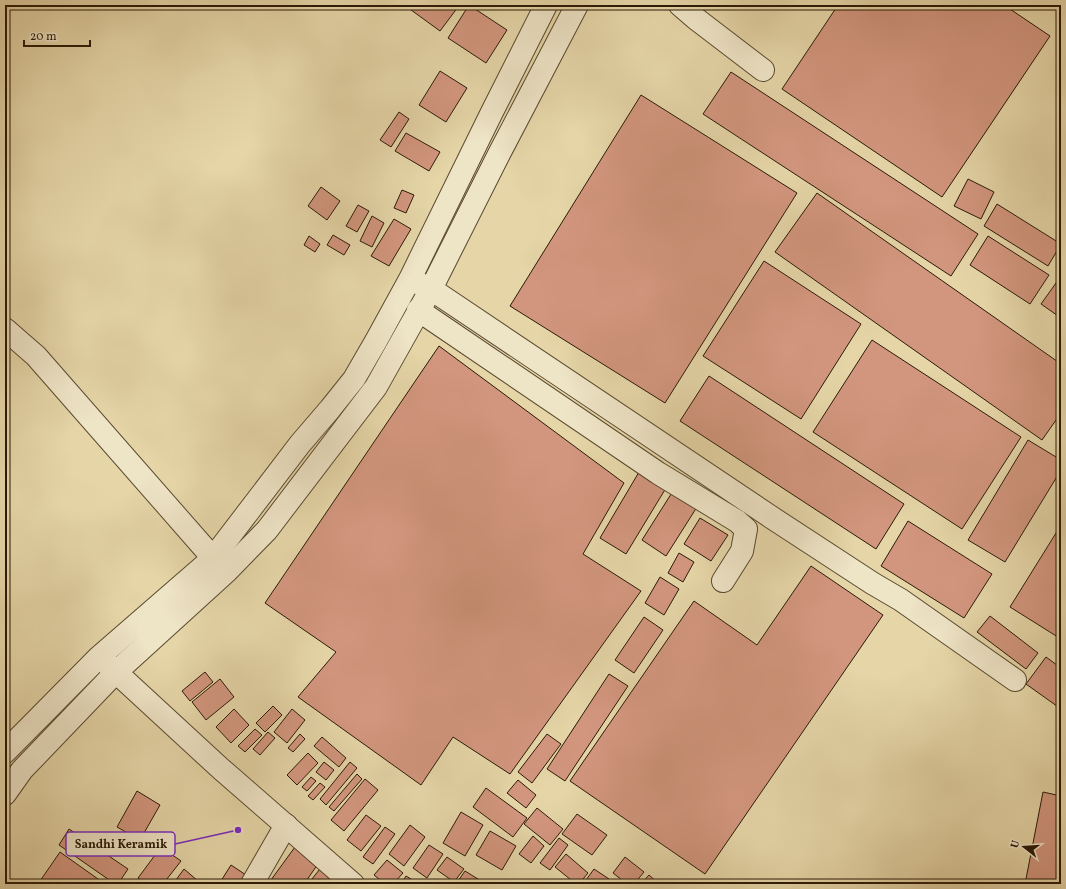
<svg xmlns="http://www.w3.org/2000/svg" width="1066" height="889" font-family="Vollkorn,serif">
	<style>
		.building { fill: #d2967e; stroke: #2a1a07 }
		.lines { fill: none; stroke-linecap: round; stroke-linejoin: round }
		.minor-casing { stroke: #59492f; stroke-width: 24 }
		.minor { stroke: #eee4c6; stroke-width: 22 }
		.leader { fill: none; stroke: #7b2cbf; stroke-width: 1.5 }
		.callout-dot { fill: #7b2cbf; stroke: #eee4c6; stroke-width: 1.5 }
		.callout { fill: #eee4c6; stroke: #7b2cbf; stroke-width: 1.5 }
		.callout-label { font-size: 12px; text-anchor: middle; font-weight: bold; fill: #2a1a07 }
	</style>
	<rect width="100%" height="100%" fill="#e5d5a7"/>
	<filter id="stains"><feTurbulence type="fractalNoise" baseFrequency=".005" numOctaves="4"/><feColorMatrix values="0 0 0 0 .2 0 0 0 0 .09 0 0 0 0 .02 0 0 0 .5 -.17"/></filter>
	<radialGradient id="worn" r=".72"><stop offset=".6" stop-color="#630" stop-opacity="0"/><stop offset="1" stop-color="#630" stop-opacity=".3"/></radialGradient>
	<g class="building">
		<polygon points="408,5 456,5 458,7 440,31 407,7"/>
		<polygon points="469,5 507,30 486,63 448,38"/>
		<polygon points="838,5 1004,5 1050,36 942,197 782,89"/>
		<polygon points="440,71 467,88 446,122 419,105"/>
		<polygon points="731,72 978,234 951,276 703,114"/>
		<polygon points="641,95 797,193 665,403 510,306"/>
		<polygon points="399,112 409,119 391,147 380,140"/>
		<polygon points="406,133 440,152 429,171 395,151"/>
		<polygon points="968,179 994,192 981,219 954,206"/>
		<polygon points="321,187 340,201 327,220 308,206"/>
		<polygon points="402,190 414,195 406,213 394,208"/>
		<polygon points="817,193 1061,364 1061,413 1042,440 775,252"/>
		<polygon points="997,204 1061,244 1048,266 984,226"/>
		<polygon points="358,205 369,211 357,232 346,226"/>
		<polygon points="372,216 384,223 372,247 360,241"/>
		<polygon points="394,219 411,229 389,266 371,256"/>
		<polygon points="333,235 350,245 344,255 327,245"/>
		<polygon points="309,236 320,244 315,252 304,245"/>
		<polygon points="988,236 1049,275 1030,304 970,265"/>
		<polygon points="764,261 861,324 801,419 703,356"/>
		<polygon points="1061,276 1061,318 1041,304"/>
		<polygon points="872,340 1021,437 962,529 813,432"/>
		<polygon points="439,346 624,483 583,554 641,591 510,774 453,737 421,785 298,697 336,652 265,603"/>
		<polygon points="709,376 904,504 876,549 680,421"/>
		<polygon points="1028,440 1061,460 1061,470 1005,562 968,540"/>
		<polygon points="639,472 666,488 626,554 600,538"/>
		<polygon points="673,491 697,507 666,556 642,540"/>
		<polygon points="700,518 728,535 711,561 684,544"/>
		<polygon points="908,521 992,574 964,618 881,566"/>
		<polygon points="1061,525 1061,639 1010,607"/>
		<polygon points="679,553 694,562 683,582 668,573"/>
		<polygon points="811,566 883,615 705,874 570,781 694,601 757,645"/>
		<polygon points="660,577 679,589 664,615 645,603"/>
		<polygon points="990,616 1038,653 1026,669 977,632"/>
		<polygon points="644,617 663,630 634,673 615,660"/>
		<polygon points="1046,657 1061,668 1061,709 1026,684"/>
		<polygon points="205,672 213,682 190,701 182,691"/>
		<polygon points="609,674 628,686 565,781 547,769"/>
		<polygon points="220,679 234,697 206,720 192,702"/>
		<polygon points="273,706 282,715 265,732 256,723"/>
		<polygon points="234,709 249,725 231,743 216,727"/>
		<polygon points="292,709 305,720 287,743 274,732"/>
		<polygon points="255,729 262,735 245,752 238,746"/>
		<polygon points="268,732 275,738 260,755 253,749"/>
		<polygon points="300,734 305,739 293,752 288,748"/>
		<polygon points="547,734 561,744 532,783 518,772"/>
		<polygon points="322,737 346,758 339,767 314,746"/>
		<polygon points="308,753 318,763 297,785 287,775"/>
		<polygon points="324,762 334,770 326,780 316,772"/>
		<polygon points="350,762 357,768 326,805 320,799"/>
		<polygon points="357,774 362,779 334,811 329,807"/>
		<polygon points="311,777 316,781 307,791 302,787"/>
		<polygon points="365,779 378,790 344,831 331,820"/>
		<polygon points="518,780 536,795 526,808 507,793"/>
		<polygon points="320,783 325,787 313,800 308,796"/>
		<polygon points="486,788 527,818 513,837 473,807"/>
		<polygon points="137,791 160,805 140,840 117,827"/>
		<polygon points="1043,792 1061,796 1061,884 1025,884"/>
		<polygon points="537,808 563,829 550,845 524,824"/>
		<polygon points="461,812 483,825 465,856 443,843"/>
		<polygon points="577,814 607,835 592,855 562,834"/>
		<polygon points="366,815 381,826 361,851 347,840"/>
		<polygon points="410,825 425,837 404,866 389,854"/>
		<polygon points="385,827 395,834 373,864 363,857"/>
		<polygon points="69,829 128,869 118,884 115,884 59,845"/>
		<polygon points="490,831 516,846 502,870 476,855"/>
		<polygon points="533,836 544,846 531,863 519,854"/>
		<polygon points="559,838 568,845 550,870 540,863"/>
		<polygon points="429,845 443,854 427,878 413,868"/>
		<polygon points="161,847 181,861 163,884 146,884 138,878"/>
		<polygon points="295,847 318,864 304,884 268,884"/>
		<polygon points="60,852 105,884 45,884 40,881"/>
		<polygon points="566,854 588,873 579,884 576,884 555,867"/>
		<polygon points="447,857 464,869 454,882 437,870"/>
		<polygon points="625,857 644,872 634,884 627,884 613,873"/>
		<polygon points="387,860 403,873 393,884 385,884 374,875"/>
		<polygon points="231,865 249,877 245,884 219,884"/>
		<polygon points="323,865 339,884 318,884 312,879"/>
		<polygon points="184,869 198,881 196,884 173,884"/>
		<polygon points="594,869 609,879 605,884 591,884 586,880"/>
		<polygon points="465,871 486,884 456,884"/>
		<polygon points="649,875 659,884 641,884"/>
		<polygon points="406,876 419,884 401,884"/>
		<polygon points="614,879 621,884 610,884"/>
	</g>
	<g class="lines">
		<g class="minor-casing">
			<g id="minor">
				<polyline points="680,5 695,18 763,70"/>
				<polyline points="418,283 431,289 771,517 872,583 901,600 1015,680"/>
				<polyline points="418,310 658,473 737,521 746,529 742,551 723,581"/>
				<polyline points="5,329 36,356 213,558"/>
				<polyline points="105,662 220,768 353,884"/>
				<polyline points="5,752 99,657 213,558 300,444 330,409 354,379 376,341 410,279 492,112 546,5"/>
				<polyline points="5,794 22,770 116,672 227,571 267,530 376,387 431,289 498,156 577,5"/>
				<polyline points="252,884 286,825"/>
			</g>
		</g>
		<use href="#minor" class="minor"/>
	</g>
	<path class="leader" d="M238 830L175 844"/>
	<circle class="callout-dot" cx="238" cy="830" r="4"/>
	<rect class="callout" x="66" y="832" width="109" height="24" rx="4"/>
	<g class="callout-label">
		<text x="121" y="848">Sandhi Keramik</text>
	</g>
	<rect width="1066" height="889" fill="none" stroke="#e5d5a7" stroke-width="20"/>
	<rect x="6" y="6" width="1054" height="877" fill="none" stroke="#2a1a07" stroke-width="2"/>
	<rect x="10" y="10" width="1046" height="869" fill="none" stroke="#2a1a07"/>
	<g transform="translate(1024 847) rotate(287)" stroke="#eee4c6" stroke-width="3" paint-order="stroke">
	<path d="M0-3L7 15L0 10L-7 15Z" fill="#2a1a07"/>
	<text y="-6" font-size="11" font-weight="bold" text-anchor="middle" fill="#2a1a07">U</text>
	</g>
	<path d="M24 40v6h66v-6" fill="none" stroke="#2a1a07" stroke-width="2"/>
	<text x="30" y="40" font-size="12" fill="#2a1a07" stroke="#eee4c6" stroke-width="3" paint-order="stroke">20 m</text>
	<rect width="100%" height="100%" filter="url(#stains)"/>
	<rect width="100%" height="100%" fill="url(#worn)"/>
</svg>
